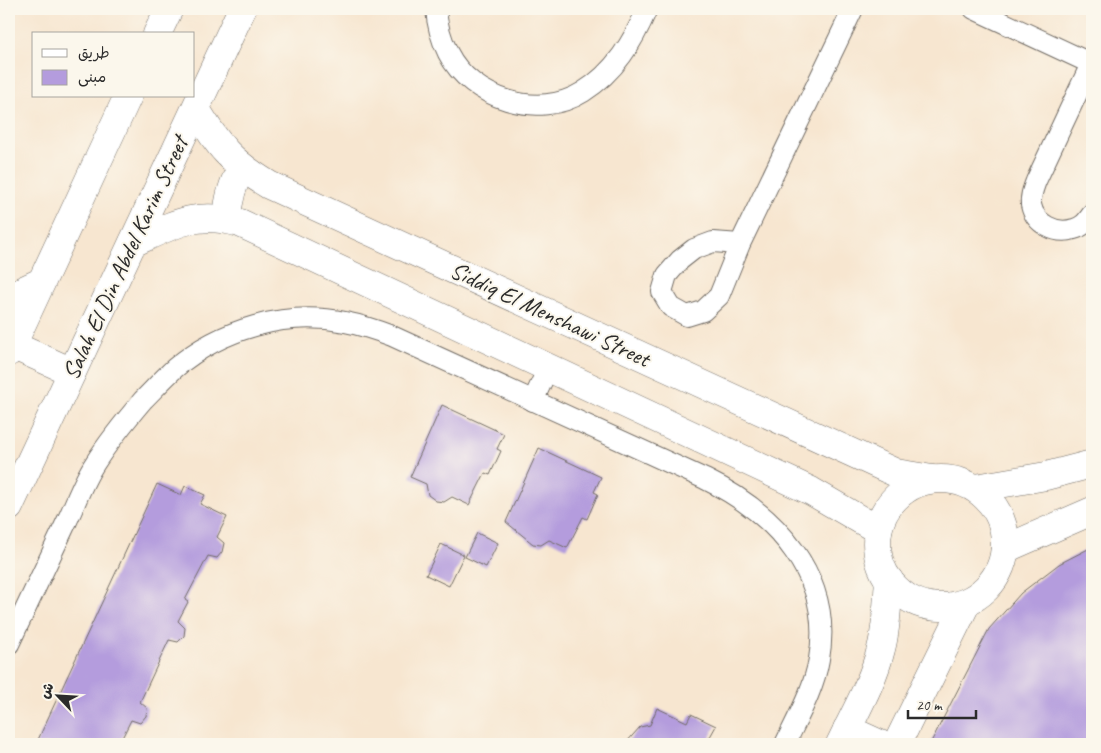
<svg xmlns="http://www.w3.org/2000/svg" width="1101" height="753" font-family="Caveat,'Playpen Sans Arabic',sans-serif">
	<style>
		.building { fill: #b49cdd }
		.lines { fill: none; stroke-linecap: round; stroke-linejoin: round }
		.street-casing { stroke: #726c65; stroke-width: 22 }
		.secondary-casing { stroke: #726c65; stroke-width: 29 }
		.street { stroke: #fff; stroke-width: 20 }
		.secondary { stroke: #fff; stroke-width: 28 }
		.labels { text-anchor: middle; stroke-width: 4; stroke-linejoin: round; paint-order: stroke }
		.street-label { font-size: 24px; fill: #2b2b2b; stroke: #fbf7ec }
	</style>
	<rect width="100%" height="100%" fill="#fbf7ec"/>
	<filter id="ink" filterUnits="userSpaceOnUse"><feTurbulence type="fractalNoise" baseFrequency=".02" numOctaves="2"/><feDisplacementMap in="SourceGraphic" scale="10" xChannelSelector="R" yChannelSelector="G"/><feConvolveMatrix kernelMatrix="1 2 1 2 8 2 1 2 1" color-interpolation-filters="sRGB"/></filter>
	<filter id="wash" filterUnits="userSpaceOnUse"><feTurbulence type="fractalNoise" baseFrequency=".0096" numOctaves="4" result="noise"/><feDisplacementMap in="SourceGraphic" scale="20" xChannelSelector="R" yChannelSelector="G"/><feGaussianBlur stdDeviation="1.12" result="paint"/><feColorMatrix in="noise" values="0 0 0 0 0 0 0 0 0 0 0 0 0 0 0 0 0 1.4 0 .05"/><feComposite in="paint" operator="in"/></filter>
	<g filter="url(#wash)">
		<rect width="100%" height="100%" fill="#f7e6d0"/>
		<g id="blocks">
			<g class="building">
				<polygon points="442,405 504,434 497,449 501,451 490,475 485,473 469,505 452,497 444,502 436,501 428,495 426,484 410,477"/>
				<polygon points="539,448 601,477 594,492 598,494 587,519 583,517 567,548 549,540 541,545 533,544 506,522"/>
				<polygon points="157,484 181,495 185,486 205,495 200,504 227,517 217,537 224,543 222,552 217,558 208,556 185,600 188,602 178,621 185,628 184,636 178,642 169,640 140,702 147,708 146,716 140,723 131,720 119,744 36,744"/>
				<polygon points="477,533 498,543 486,567 465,557"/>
				<polygon points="441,544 464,555 449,586 426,575"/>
				<polygon points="1092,547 1092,744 930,744 989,629 1021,593 1059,564"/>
				<polygon points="657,708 687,722 691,714 716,726 706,744 625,744 640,727 650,725"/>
			</g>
		</g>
	</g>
	<g filter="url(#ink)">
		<use href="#blocks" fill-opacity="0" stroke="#726c65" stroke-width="1"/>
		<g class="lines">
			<g class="street-casing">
				<g id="street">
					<path d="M436,9C437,24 441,39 448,53C471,99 539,120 583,92C615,72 633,42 647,9"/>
					<polyline points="974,9 1092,64"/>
					<path d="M1091,64L1036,181C1033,189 1030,196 1031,205C1035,224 1056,235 1074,229C1083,227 1087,221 1092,214"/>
					<polyline points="740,244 713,242 694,249 680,260 667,275 662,292 671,307 687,316 703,311 719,296 740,244 853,9"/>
					<polyline points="533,401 548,368"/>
					<path d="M9,644C28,603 48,562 67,521C76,502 83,481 95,463C109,441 126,420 143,400C154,389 164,378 175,368C221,329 286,310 345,322C361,325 376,330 392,336L705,479C775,513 834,576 819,659C814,689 798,717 785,744"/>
				</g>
			</g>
			<g class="secondary-casing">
				<g id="secondary">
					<polyline points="157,34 169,9"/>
					<path d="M196,109C218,146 231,162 269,185L896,473L932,479"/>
					<path d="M227,219C228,199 232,184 242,167"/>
					<path d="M133,243C172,225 196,210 240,223L811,491L878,530"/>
					<polyline points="9,297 41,282"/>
					<polyline points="12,345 72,372"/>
					<polyline points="9,352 128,96"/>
					<circle cx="941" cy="543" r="64"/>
					<polyline points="976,488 1046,476 1092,464"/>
					<polyline points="9,507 242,9"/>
					<polyline points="1005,549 1092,511"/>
					<polyline points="847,729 880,744"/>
					<path d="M840,744C854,714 873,682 881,649C887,627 887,603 889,580"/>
					<polyline points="897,744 967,602"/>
				</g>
			</g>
			<use href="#street" class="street"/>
			<use href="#secondary" class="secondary"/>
		</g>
	</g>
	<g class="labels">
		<g class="street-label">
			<text transform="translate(125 258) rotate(-65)" y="8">Salah El Din Abdel Karim Street</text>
			<text transform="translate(550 314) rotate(25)" y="8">Siddiq El Menshawi Street</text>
		</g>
	</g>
	<rect width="1101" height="753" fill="none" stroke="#fbf7ec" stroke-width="30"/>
	<rect x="32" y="32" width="162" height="65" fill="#fbf7ec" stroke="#a8a59f"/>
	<rect x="42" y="49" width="25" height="8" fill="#ffffff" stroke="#a8a59f"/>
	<text x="78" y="58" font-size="15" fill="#2b2b2b">طريق</text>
	<rect x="42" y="70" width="25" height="15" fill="#b49cdd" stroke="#a8a59f"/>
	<text x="78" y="82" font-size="15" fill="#2b2b2b">مبنى</text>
	<g transform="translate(58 696) rotate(295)" stroke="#fbf7ec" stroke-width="4" paint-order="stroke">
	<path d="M0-4L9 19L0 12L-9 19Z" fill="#2b2b2b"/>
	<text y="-8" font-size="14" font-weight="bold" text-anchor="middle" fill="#2b2b2b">ش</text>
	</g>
	<path d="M908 710v8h68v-8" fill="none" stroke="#2b2b2b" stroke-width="2.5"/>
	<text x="916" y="710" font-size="15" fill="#2b2b2b" stroke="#fbf7ec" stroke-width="4" paint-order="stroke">20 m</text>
</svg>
